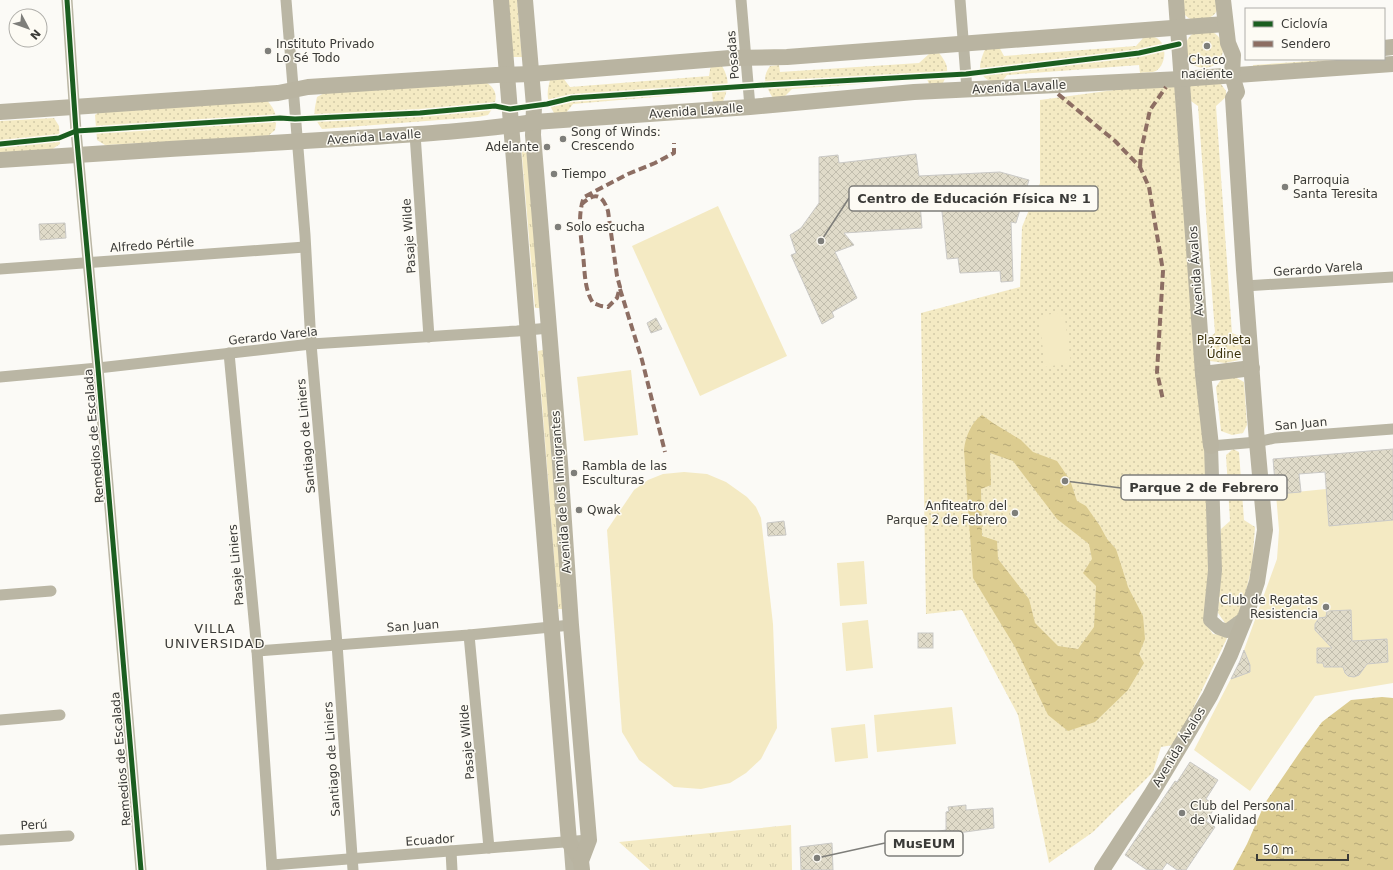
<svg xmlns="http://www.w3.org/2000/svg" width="1393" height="870" font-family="'DejaVu Sans',sans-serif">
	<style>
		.grass { fill: url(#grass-tufts) }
		.park { fill: url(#park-dots) }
		.pitch { fill: #f4eac3 }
		.water { fill: url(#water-ripples); fill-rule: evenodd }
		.building { fill: url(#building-cross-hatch); stroke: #cac9c6 }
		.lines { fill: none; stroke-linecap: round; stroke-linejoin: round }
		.minor { stroke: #bab6a4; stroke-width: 11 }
		.tertiary { stroke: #bab6a4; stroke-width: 14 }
		.secondary { stroke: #b9b4a1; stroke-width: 16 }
		.quiet { stroke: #8d6e63; stroke-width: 4; stroke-dasharray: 8 4; stroke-linecap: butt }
		.cycleway-casing { stroke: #fdfbf4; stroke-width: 8 }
		.cycleway { stroke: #1b5e20; stroke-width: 5 }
		.poi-dot { fill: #7e7e7a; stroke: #fdfbf4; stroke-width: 1.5 }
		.labels { text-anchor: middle; stroke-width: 3; stroke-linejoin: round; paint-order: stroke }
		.poi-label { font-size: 12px; fill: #3b3b38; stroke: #fdfbf4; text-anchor: start }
		.street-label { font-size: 12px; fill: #3b3b38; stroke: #fdfbf4 }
		.park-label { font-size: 12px; fill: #3a310b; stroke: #fdfbf4 }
		.neighbourhood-label { font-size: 13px; letter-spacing: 1px; fill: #3b3b38; stroke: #fdfbf4 }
		.leader { fill: none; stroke: #7e7e7a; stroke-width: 1.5 }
		.callout-dot { fill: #7e7e7a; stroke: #fdfbf4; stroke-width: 1.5 }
		.callout { fill: #fdfbf4; stroke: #7e7e7a; stroke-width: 1.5 }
		.callout-label { font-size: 13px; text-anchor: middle; font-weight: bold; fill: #3b3b38 }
	</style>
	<defs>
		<pattern id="grass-tufts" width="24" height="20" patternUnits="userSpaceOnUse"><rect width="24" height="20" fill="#f4eac3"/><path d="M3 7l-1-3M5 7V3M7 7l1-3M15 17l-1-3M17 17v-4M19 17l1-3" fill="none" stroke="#d2caa8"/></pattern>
		<pattern id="park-dots" width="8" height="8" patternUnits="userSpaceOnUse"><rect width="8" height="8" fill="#f4eac3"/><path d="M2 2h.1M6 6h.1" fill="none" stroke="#d2caa8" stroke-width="1.8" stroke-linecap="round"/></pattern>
		<pattern id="water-ripples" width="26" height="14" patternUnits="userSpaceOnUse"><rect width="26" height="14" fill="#dccc90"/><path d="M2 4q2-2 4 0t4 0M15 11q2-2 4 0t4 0" fill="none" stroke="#b4a777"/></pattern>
		<pattern id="building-cross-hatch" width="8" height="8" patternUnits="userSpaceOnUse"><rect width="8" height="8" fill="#e0dbc9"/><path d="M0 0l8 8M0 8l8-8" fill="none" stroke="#c1bdad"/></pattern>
	</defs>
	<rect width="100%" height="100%" fill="#fbfaf6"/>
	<g class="grass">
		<polygon points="521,144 527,144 540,308 535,308"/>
		<polygon points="543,350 564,609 558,609 538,351"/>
		<polygon points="791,825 792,870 650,870 619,842"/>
	</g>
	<g class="park">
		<polygon points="507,0 517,0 522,57 511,57"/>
		<path d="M1182,0H1219C1218,3 1218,7 1217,10C1214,20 1194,24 1186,16C1182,11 1182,5 1182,0Z"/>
		<circle cx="1204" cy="49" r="19"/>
		<path d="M1144,37C1147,37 1151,36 1154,37C1168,41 1167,64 1156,71C1152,73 1145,72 1140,73L1139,65L1007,75L1000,84C976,79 977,67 986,47L998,45L1004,56L1136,46Z"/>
		<path d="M939,53C950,67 949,71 941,87H930L927,79L792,89L783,98H773C766,87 761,78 770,66L779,65L780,72L919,63L929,54Z"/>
		<polygon points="1341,59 1373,59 1253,67 1253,65"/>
		<path d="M711,64H721C730,80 729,86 723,102H713L712,92L573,104L566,113H554C547,101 546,94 550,80L563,78L570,87L709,76Z"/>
		<polygon points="1194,80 1221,84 1226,91 1226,97 1216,106 1232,333 1244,338 1245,351 1239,360 1225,363 1210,361 1206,340 1215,333 1198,106 1188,99 1187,87"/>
		<path d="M484,81C500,90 498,102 488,115L478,117L322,129C312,115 314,113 317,97L328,91Z"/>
		<polygon points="1173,82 1179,90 1214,566 1206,624 1213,634 1228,636 1185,725 1173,745 1161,747 1153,772 1093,832 1049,863 1018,715 962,610 926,614 921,313 1020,287 1022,227 1040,183 1040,100"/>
		<path d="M266,99C275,110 278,115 275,130L267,137L105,145L97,140L95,115L101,110Z"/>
		<polygon points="54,118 59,126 60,144 48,152 0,155 0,121"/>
		<polygon points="1233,376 1244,382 1247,425 1243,433 1232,435 1221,431 1216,387 1222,378"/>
		<polygon points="1233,449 1239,452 1244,520 1255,527 1252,566 1241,612 1232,623 1225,623 1218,613 1221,529 1230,521 1226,455"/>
	</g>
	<g class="pitch">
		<polygon points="718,206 787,356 700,396 632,246"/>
		<polygon points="1064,312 1071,363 1045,367 1039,316"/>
		<polygon points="631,370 638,435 584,441 577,377"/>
		<polygon points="1393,449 1393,683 1315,696 1250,791 1194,750 1240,661 1277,559 1279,530 1276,494 1326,489 1324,455"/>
		<polygon points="684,472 707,474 726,482 747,497 756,507 761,518 773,624 777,728 761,759 746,773 730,783 701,789 674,787 639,760 622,732 607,530 634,490 648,480 663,474"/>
		<polygon points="864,561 867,604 840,606 837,563"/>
		<polygon points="868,620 873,668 846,671 842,623"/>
		<polygon points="952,707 956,744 877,752 874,715"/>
		<polygon points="865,724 868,758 835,762 831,728"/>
	</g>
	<g class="water">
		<path d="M982,415L993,423L1021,440L1033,452L1057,461L1070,480L1077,501L1086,506L1100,526L1107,539L1116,549L1128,587L1143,616L1145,639L1139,654L1144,663L1128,690L1095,722L1068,731L1048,715L1015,647L973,578L964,450C965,438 971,422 982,415ZM990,453L1013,461L1057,519L1089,544L1092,559L1083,573L1096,586L1094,627L1078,649L1058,646L1035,623L1029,599L998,559L997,541L982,536L981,489L991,485Z"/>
		<polygon points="1382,697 1393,698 1393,870 1233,870 1247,844 1265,803 1302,749 1322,722 1351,700"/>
	</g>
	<g class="building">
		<polygon points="916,154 919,176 1000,172 1029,180 1016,223 1011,222 1013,281 1001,282 1000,271 960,273 958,258 947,259 940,193 939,193 938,188 919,191 922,228 844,233 854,245 835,252 857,298 832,312 834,317 822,324 791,255 796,253 790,235 801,228 819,203 819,157 838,155 839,163"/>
		<polygon points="65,223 66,238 40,240 39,224"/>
		<polygon points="656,318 662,329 651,333 647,323"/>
		<polygon points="1393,449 1393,520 1329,526 1325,472 1299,474 1301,492 1276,494 1273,459"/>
		<polygon points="784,521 786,535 768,536 767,523"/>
		<polygon points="1351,610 1352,641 1387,639 1388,662 1367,664 1359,675 1354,677 1348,676 1345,673 1343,667 1324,667 1323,663 1317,663 1317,648 1332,648 1315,630 1315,624 1319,618 1326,617 1327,611"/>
		<rect x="918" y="633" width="15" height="15"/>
		<polygon points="1244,650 1250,665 1250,672 1231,679 1240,661"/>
		<polygon points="1190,762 1218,780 1206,799 1216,806 1206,821 1215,827 1186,870 1177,870 1167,863 1162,870 1147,870 1125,855 1175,781 1177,782"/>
		<polygon points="966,805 966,810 993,808 994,828 958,833 959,843 935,846 933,832 946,830 946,812 949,811 948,807"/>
		<polygon points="832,843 833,870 801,870 800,847"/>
	</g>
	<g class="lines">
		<g class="minor">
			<polyline points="67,0 76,131 98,368 141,870"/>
			<polyline points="286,0 305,235 311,344 337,644 353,870"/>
			<polyline points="741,0 750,107"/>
			<polyline points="960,0 967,90"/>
			<polyline points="415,134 429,337"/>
			<polyline points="0,269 305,247"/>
			<polyline points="1245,286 1393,277"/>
			<polyline points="229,353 257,651 272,870"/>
			<polyline points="0,377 98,368 311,344 517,331 549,328"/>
			<polyline points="1211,446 1257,442 1275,438 1393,429"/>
			<polyline points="0,595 51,591"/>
			<polyline points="469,635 489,848"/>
			<polyline points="257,651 469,635 571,625"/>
			<polyline points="0,720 60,715"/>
			<polyline points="0,840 69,836"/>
			<polyline points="569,844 571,870"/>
			<polyline points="451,851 452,870"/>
			<polyline points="272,865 589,840"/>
		</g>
		<polyline class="tertiary" points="1211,446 1215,570 1210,620 1219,628 1227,631 1245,618"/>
		<g class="secondary">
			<polyline points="501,0 569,842 581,861"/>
			<polyline points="525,0 534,106 533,135 560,463 571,625 589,840 581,861 582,870"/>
			<polyline points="1176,0 1203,374 1211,446"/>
			<polyline points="1384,48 1393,47"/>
			<polyline points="0,112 278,93 308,87 496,75 532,74 730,58 787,57 1225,24"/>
			<path d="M0,160C113,152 225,146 338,139C403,135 469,132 534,122L750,107L914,92L1181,79L1393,64"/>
			<polyline points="1203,374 1252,368"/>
			<polyline points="1102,870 1152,793 1210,696 1230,655 1245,618 1257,582 1265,530 1257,442 1244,270 1233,98 1237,92 1232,75 1233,55 1228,43 1223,0"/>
		</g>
		<g class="quiet">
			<polyline points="1058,94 1115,141 1140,167 1149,187 1163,271 1157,372 1163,400"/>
			<polyline points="1140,167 1141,151 1150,110 1166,87"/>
			<path d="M581,205C594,192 602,193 608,211L617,276L620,287L617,298L608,307L601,306L593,303C584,289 585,271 583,255C581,236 577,216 584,197L628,174L655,163L674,153V143"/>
			<polyline points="620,289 642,360 665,452"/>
		</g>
		<g class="cycleway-casing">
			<g id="cycleway">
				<polyline points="67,0 76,131 98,368 141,870"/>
				<polyline points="0,144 59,138 76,131 93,130 280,118 295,119 420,113 495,106 510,109 547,104 572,98 765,85 966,74 1139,53 1179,44"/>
			</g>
		</g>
		<use href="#cycleway" class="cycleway"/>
	</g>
	<g class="poi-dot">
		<circle cx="1207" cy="46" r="4"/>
		<circle cx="268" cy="51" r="4"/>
		<circle cx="563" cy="139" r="4"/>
		<circle cx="547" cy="147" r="4"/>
		<circle cx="554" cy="174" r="4"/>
		<circle cx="1285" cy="187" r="4"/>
		<circle cx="558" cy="227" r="4"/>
		<circle cx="574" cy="473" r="4"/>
		<circle cx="579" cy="510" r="4"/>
		<circle cx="1015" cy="513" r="4"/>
		<circle cx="1326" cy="607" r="4"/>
		<circle cx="1182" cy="813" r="4"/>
	</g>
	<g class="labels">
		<g class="poi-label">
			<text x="276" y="48">Instituto Privado<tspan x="276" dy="14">Lo Sé Todo</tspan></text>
			<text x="1207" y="64" text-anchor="middle">Chaco<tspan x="1207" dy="14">naciente</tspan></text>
			<text x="571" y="136">Song of Winds:<tspan x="571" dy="14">Crescendo</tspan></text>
			<text x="539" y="151" text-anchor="end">Adelante</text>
			<text x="562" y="178">Tiempo</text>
			<text x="1293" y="184">Parroquia<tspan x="1293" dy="14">Santa Teresita</tspan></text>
			<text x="566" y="231">Solo escucha</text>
			<text x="582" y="470">Rambla de las<tspan x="582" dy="14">Esculturas</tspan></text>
			<text x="1007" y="510" text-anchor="end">Anfiteatro del<tspan x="1007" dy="14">Parque 2 de Febrero</tspan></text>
			<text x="587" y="514">Qwak</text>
			<text x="1318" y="604" text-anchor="end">Club de Regatas<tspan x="1318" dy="14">Resistencia</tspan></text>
			<text x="1190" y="810">Club del Personal<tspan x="1190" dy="14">de Vialidad</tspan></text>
		</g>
		<g class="street-label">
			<text transform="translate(733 55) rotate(-95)" y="4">Posadas</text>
			<text transform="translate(1019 87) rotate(-3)" y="4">Avenida Lavalle</text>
			<text transform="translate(696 111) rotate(-4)" y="4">Avenida Lavalle</text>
			<text transform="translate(374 137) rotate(-4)" y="4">Avenida Lavalle</text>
			<text transform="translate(409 236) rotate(-94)" y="4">Pasaje Wilde</text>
			<text transform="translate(152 245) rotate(-4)" y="4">Alfredo Pértile</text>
			<text transform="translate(1318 269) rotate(-4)" y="4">Gerardo Varela</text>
			<text transform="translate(1196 271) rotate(-94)" y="4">Avenida Ávalos</text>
			<text transform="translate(273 336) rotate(-6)" y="4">Gerardo Varela</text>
			<text transform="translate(1301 424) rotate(-5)" y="4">San Juan</text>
			<text transform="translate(94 436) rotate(-95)" y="4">Remedios de Escalada</text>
			<text transform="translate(306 436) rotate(-95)" y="4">Santiago de Liniers</text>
			<text transform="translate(561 492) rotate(-94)" y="4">Avenida de los Inmigrantes</text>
			<text transform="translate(236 565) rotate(-95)" y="4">Pasaje Liniers</text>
			<text transform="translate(413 626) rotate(-4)" y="4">San Juan</text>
			<text transform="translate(467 742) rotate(-95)" y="4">Pasaje Wilde</text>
			<text transform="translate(1179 747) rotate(-59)" y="4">Avenida Ávalos</text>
			<text transform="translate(121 759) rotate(-95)" y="4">Remedios de Escalada</text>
			<text transform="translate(332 759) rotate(-94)" y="4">Santiago de Liniers</text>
			<text transform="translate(34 825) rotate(-3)" y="4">Perú</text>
			<text transform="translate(430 840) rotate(-4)" y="4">Ecuador</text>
		</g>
		<g class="park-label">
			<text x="1224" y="344">Plazoleta<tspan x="1224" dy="14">Údine</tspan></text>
		</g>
		<g class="neighbourhood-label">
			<text x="215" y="633">VILLA<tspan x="215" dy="15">UNIVERSIDAD</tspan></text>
		</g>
	</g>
	<path class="leader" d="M821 241L849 198M1065 481L1121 488M817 858L885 843"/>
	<g class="callout-dot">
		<circle cx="821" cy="241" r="4"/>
		<circle cx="1065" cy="481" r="4"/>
		<circle cx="817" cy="858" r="4"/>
	</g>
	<g class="callout">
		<rect x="849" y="186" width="249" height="25" rx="4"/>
		<rect x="1121" y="475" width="166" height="25" rx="4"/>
		<rect x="885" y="831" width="78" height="25" rx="4"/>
	</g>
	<g class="callout-label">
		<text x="974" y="203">Centro de Educación Física Nº 1</text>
		<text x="1204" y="492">Parque 2 de Febrero</text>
		<text x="924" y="848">MusEUM</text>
	</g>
	<rect x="1245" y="8" width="140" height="52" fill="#fdfbf4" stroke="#afaea9"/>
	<rect x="1253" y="21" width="20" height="6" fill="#1b5e20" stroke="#afaea9"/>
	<text x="1281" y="28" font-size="12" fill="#3b3b38">Ciclovía</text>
	<rect x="1253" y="41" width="20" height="6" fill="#8d6e63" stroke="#afaea9"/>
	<text x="1281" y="48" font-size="12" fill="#3b3b38">Sendero</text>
	<g transform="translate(28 28) rotate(131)"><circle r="19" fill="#fdfbf4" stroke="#afaea9"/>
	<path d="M0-3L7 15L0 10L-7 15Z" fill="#7e7e7a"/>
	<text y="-6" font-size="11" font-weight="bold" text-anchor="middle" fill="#3b3b38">N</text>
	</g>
	<path d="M1257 854v6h91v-6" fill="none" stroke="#3b3b38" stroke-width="2"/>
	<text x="1263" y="854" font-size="12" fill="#3b3b38" stroke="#fdfbf4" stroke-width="3" paint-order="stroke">50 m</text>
</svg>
